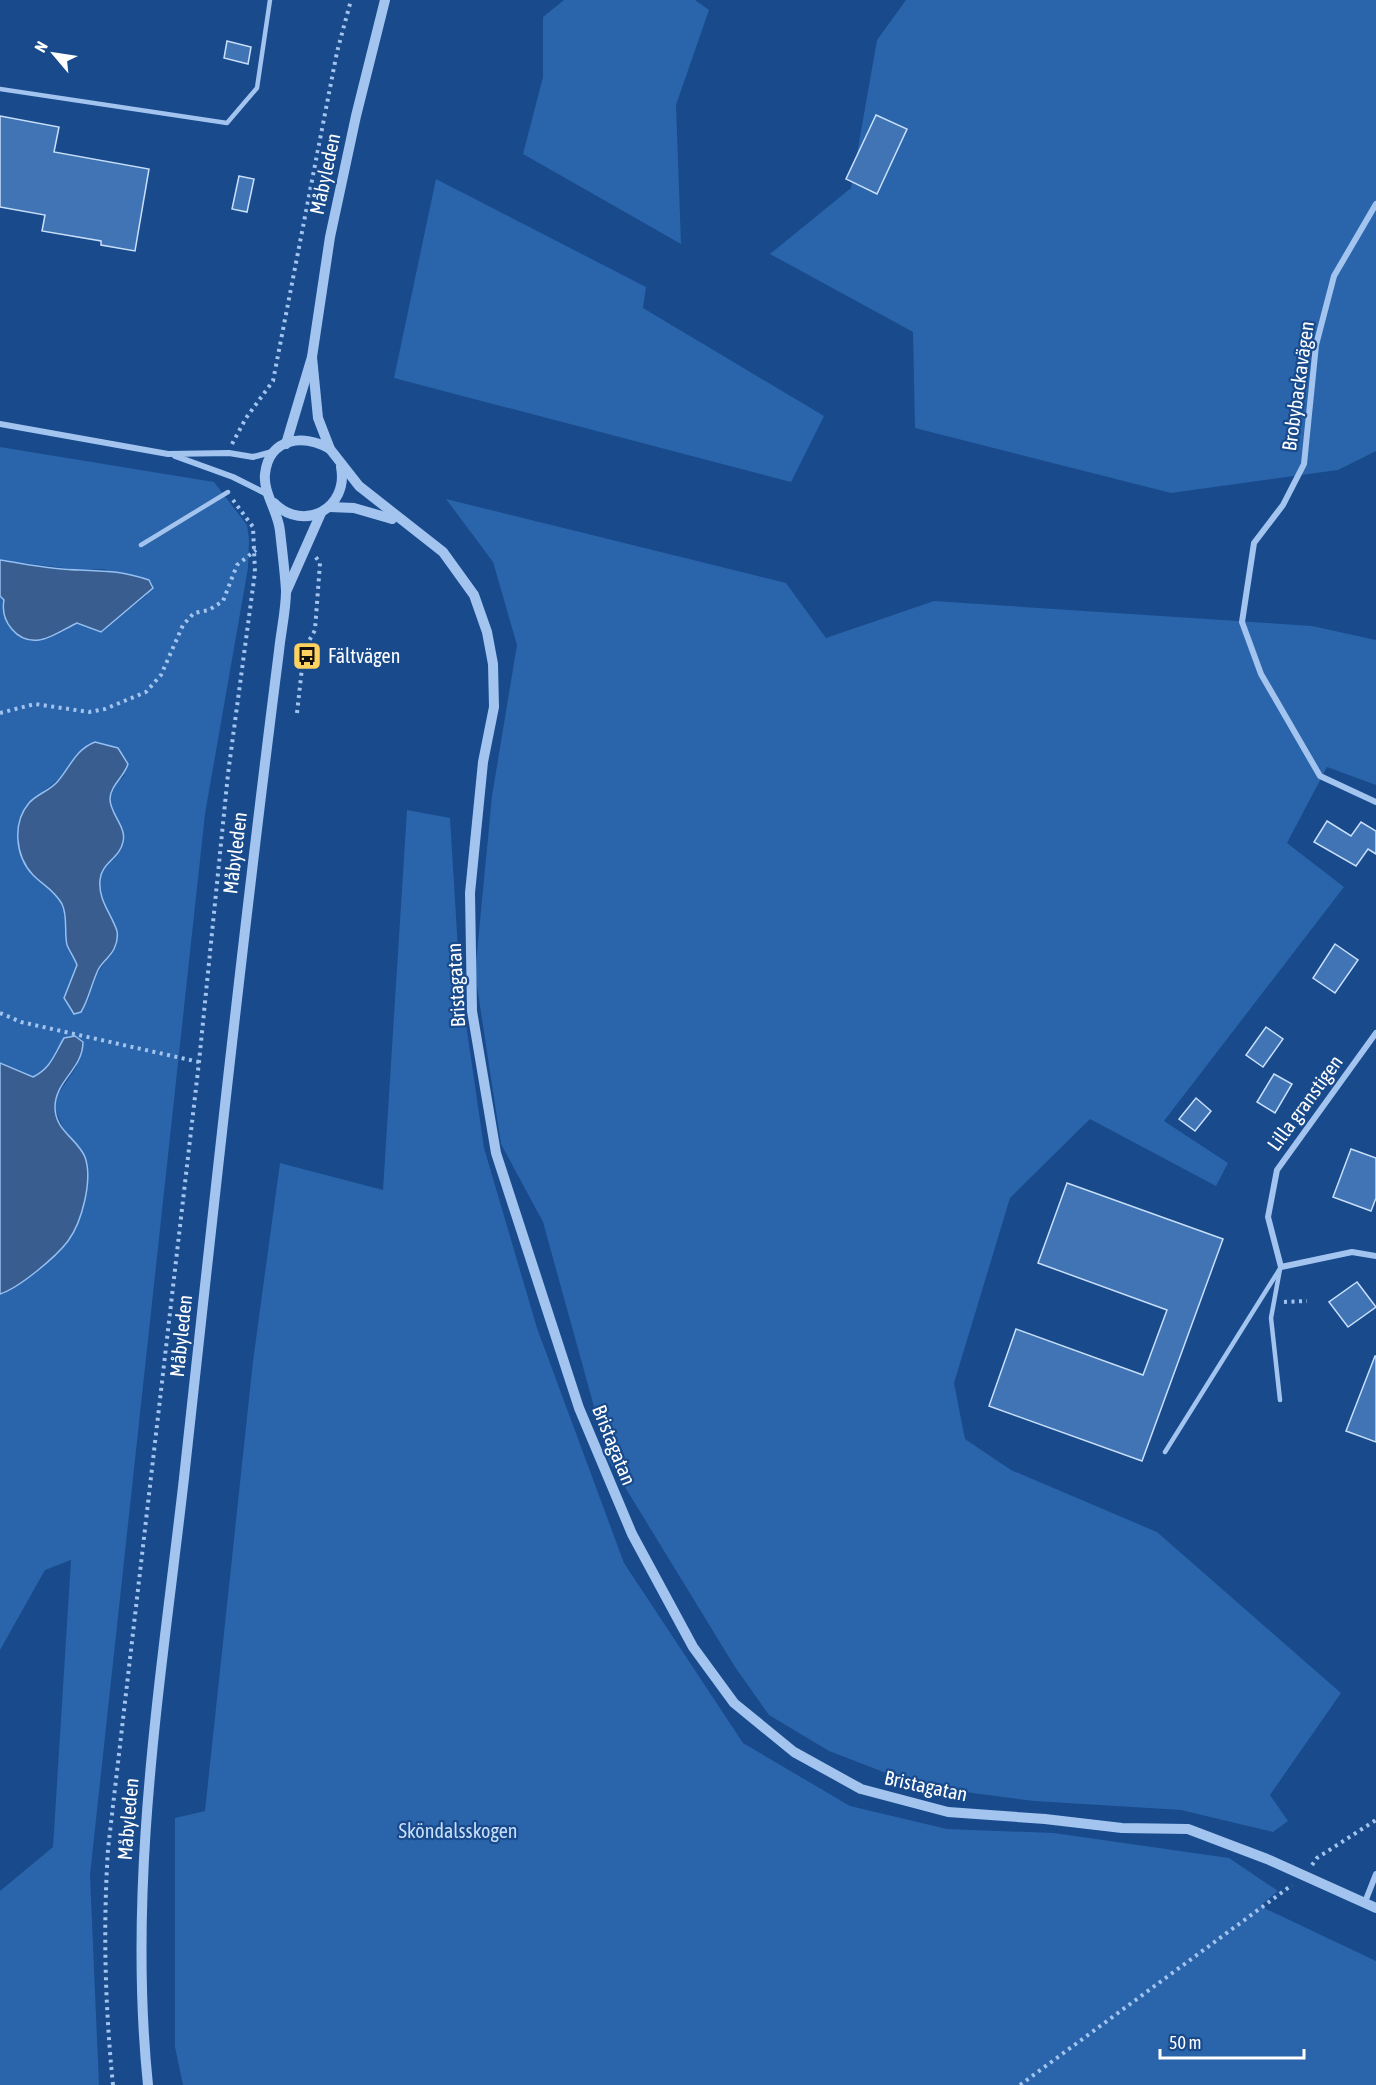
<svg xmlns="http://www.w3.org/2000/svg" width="1376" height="2085" font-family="'Asap Condensed',sans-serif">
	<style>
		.green { fill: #2a64aa; fill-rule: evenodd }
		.water { fill: #385d8e; stroke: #95bff1; stroke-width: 1.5 }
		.building { fill: #4074b5; stroke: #c8dffa; stroke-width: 1.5 }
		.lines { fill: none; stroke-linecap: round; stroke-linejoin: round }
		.path { stroke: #a2c4ef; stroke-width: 4; stroke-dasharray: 3 4.5; stroke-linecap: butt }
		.service { stroke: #a2c4ef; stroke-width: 4.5 }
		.minor { stroke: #a2c4ef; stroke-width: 6 }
		.tertiary { stroke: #a2c4ef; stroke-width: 10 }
		.labels { text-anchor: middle; stroke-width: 4.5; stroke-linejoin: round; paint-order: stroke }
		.street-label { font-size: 20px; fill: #fff; stroke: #184a8c }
		.poi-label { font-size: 20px; fill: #fff; stroke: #184a8c; text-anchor: start }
		.park-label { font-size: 20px; fill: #c8dffa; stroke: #184a8c }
	</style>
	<rect width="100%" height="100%" fill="#184a8c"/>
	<g class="green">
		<polygon points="564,0 695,0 709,10 676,105 681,244 523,154 543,77 543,17"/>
		<polygon points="906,0 1376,0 1376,451 1338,470 1171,493 915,428 913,332 770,254 851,188 877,40"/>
		<polygon points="436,179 646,287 643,308 824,416 791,482 394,378"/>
		<path d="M0,447L214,482L247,525L249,539L248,568L205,814L90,1875L99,2085H0V1891L53,1847L71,1560L45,1570L0,1650V1294L23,1280L60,1249L69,1239L80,1213L85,1192L75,1144L65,1133L55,1109L56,1097L77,1066L57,1050C52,1064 47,1070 33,1077L0,1063V596L4,600L3,610L52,636L61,629L77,623L101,632L147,595L104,569L79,570L0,560ZM65,772L125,775C121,779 115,784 112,789C100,807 127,824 124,842C121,854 111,859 104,867C89,887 110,915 118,933L107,959L95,977L89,998L81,1012L73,974L77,966C75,959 69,952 67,945C64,933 67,919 64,908C58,891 43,886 33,874C19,859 13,832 22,813C31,795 52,789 65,772Z"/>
		<polygon points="446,499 786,583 826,638 934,601 1312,626 1376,640 1376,785 1327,767 1287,843 1344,887 1164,1121 1228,1163 1216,1186 1090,1119 1010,1198 954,1383 965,1439 1011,1470 1157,1532 1341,1693 1270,1795 1288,1821 1273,1832 1181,1810 1034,1801 920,1786 829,1751 769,1715 735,1667 609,1461 543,1222 501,1144 475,973 492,796 517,645 493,562"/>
		<polygon points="407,810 450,818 460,982 484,1148 537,1328 624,1563 743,1743 850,1806 947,1829 1054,1833 1229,1858 1278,1891 1260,1906 1376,1961 1376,2085 183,2085 175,2047 175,1818 205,1811 253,1361 280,1163 383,1190"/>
	</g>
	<g class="water">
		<path d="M0,560C26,564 53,570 80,570C108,571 122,571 149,580L153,588L101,632L77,623C66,628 50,639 39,640C17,643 0,621 4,600L0,596Z"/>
		<path d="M95,742L118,748L128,764C124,777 110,786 110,799C110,814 127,827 123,842C120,858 101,863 100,880C98,900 111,913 117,931C118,937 117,943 114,949C110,957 102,962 98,970C91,985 89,999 81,1012L74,1014L64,998L77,965C75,959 70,952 67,945C64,932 68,916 62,904C53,889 44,886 33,875C15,856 12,823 29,803C38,793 50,791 58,781C71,766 75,750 95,742Z"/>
		<path d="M75,1036L83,1042C83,1069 55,1081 55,1107C55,1131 77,1138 85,1157C93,1180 82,1222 68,1241C56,1257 19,1288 0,1294V1063L33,1077C51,1068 54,1055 64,1038Z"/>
	</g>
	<g class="building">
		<polygon points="227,41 251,47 248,64 224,58"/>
		<polygon points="876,115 907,129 877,194 846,179"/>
		<polygon points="0,116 59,127 54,152 149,169 135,251 101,245 101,241 42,231 45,215 0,207"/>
		<polygon points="239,176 254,179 247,212 232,209"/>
		<polygon points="1327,821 1351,836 1361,822 1376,831 1376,854 1368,849 1356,866 1314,842"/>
		<polygon points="1335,944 1358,960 1335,993 1313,978"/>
		<polygon points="1266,1027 1283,1039 1263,1067 1246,1055"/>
		<polygon points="1274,1074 1292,1084 1275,1113 1257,1102"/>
		<polygon points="1196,1098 1211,1111 1195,1131 1179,1119"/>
		<polygon points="1351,1149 1376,1158 1376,1198 1371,1211 1333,1197"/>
		<polygon points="1067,1183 1223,1239 1142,1461 989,1406 1016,1329 1143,1375 1167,1310 1038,1263"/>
		<polygon points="1357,1282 1376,1307 1348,1327 1329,1302"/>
		<polygon points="1375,1356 1376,1356 1376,1442 1346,1431"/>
	</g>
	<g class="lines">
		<g class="path">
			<polyline points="232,444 246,418 273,381 337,52 351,0"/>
			<polyline points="0,713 35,704 89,712 105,709 146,692 161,675 183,625 194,613 209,610 223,601 237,565 256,550"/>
			<polyline points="297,713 304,650 315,630 320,563 315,556"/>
			<polyline points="0,1013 21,1022 199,1062"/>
			<polyline points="1284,1302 1307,1301"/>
			<polyline points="1312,1865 1317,1858 1376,1820"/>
			<path d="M113,2085C105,2006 103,1928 108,1849L199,1062L228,774L255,572L253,527L233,500"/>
			<polyline points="1020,2085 1292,1885"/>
		</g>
		<g class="service">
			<polyline points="0,89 227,123 257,88 270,0"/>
			<polyline points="141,545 228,492"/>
			<polyline points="1280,1400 1271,1318 1280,1269"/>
			<polyline points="1165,1452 1281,1267"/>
		</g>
		<g class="minor">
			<polyline points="1376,204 1334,276 1316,345 1304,464 1283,505 1254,543 1242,622 1261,674 1320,776 1376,802"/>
			<polyline points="0,424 168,454 229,453 253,457 272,452"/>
			<polyline points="175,456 233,477 267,494"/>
			<polyline points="1376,1033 1277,1170 1268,1217 1281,1267 1352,1252 1376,1256"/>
			<polyline points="1365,1902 1376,1874"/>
		</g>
		<g class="tertiary">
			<polyline points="312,357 318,418 330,449 359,486 443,552 474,595 487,632 493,664 494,707 483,762 470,893 472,1011 496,1153 579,1408 632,1534 693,1647 734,1703 794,1752 861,1789 948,1812 1045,1819 1122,1828 1188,1829 1267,1859 1376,1908"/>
			<polyline points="286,444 312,357 330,237 356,116 385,0"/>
			<path d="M274,503C304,533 349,508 341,467"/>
			<polyline points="330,507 354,508 392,519"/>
			<polyline points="286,592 321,513"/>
			<path d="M148,2085C127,1881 161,1680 184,1478C214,1202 244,926 279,651C281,631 286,610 286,591C285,572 282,550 280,531C278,511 263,493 265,474C269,437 304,434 330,449"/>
		</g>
	</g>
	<defs>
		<g id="bus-square" transform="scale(1.5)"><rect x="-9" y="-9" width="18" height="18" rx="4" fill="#ffd260" stroke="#184a8c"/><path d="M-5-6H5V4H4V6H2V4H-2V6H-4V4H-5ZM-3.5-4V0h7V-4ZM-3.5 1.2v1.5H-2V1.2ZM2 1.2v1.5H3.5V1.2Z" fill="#111"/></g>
	</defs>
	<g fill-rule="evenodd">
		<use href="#bus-square" x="307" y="656"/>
	</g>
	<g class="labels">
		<g class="street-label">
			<text transform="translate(325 174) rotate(-78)" y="7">Måbyleden</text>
			<text transform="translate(1298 386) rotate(-82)" y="7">Brobybackavägen</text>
			<text transform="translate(235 853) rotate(-83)" y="7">Måbyleden</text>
			<text transform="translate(456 985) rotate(-93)" y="7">Bristagatan</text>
			<text transform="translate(1305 1103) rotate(-54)" y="7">Lilla granstigen</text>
			<text transform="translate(181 1336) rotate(-84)" y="7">Måbyleden</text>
			<text transform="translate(614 1445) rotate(68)" y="7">Bristagatan</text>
			<text transform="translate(926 1786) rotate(12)" y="7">Bristagatan</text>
			<text transform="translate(128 1819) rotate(-85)" y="7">Måbyleden</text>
		</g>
		<g class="poi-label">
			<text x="328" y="663">Fältvägen</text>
		</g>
		<g class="park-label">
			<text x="458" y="1838">Sköndalsskogen</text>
		</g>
	</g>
	<g transform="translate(54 54) rotate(299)" stroke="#184a8c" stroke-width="4.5" paint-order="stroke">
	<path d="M0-4.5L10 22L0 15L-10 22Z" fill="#ffffff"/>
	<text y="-9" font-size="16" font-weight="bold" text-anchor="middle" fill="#ffffff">N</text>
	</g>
	<path d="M1160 2049v9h144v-9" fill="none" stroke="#ffffff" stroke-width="3"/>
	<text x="1169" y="2049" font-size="18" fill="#ffffff" stroke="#184a8c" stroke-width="4.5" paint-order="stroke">50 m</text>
</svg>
